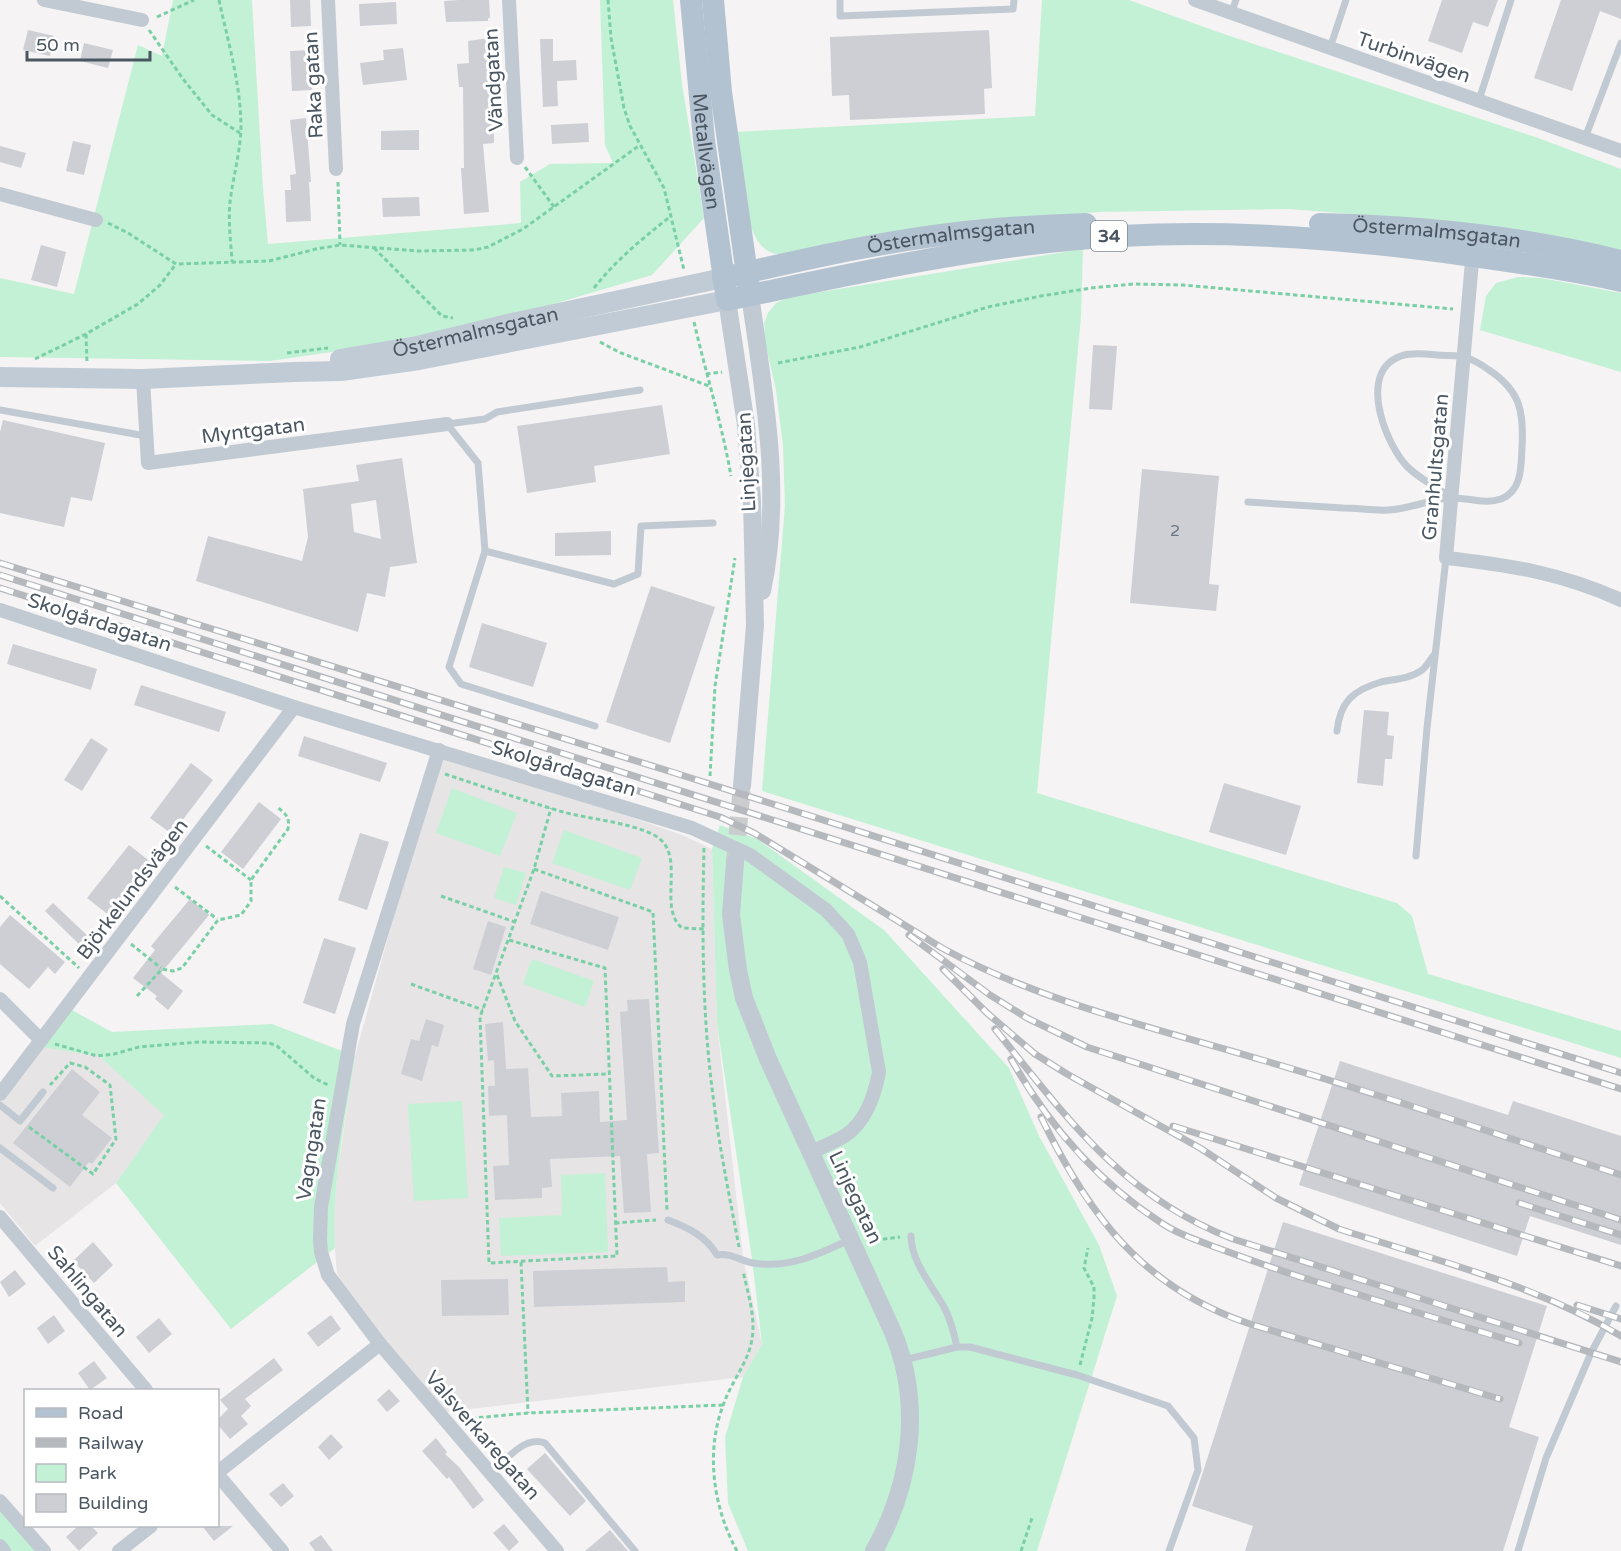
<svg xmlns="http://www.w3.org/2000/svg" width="1621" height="1551" font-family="'Varela Round',sans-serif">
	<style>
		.education { fill: #e6e4e5 }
		.green { fill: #c3f1d5 }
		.building { fill: #cdcfd5; fill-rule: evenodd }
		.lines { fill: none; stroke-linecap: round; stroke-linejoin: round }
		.tertiary-tunnel { stroke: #caccce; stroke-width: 18; stroke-dasharray: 18 9; stroke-linecap: butt }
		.path { stroke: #7ad0a6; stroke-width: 3; stroke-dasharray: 4.5 3; stroke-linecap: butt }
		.service { stroke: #c1cad2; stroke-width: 7 }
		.minor { stroke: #c1cad2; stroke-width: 14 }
		.tertiary { stroke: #c1cad2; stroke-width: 18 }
		.secondary { stroke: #c1cbd6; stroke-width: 20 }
		.primary { stroke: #b3c2d1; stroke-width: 22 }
		.rail-casing { stroke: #b5b8bd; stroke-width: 7 }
		.rail { stroke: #fff; stroke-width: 4.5; stroke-dasharray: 14; stroke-linecap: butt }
		.labels { text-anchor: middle; stroke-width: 6; stroke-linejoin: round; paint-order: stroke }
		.number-label { font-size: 16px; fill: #6b747e }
		.shield { fill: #fff; stroke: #808990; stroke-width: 1.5 }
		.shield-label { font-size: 18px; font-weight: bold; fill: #4a5661 }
		.street-label { font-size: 20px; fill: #4a5661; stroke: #fff }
	</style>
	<rect width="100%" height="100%" fill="#f5f3f3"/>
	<g class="education">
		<polygon points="440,750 682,835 712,849 717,1024 743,1257 762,1344 743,1377 445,1412 356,1311 337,1273 333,1226 337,1176 355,1056"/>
		<polygon points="40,1047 99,1056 165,1115 116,1183 35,1246 0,1203 0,1104"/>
	</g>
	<g class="green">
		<polygon points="173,0 252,0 263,189 268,244 521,223 520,182 550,164 613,163 605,145 600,0 673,0 682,84 704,218 652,275 509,317 414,340 270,361 0,357 0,278 74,294 138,45 162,56"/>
		<path d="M1042,0H1129L1218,32L1538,138L1621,169V253L1403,218L1289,209L1099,212L1009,219L785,255C777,254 770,254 764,248C742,229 739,160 735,132L1035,116Z"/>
		<polygon points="1083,249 1081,316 1037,793 1397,903 1412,916 1428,974 1621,1031 1621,1058 762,791 785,505 783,446 776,390 766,346 764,324 768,313 776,303 790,297"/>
		<polygon points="1518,277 1541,278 1621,293 1621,372 1480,330 1486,296 1496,283"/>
		<polygon points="452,788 517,813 500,856 436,833"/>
		<polygon points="720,825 757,839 884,930 1009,1068 1039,1136 1099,1245 1117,1296 1037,1551 748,1551 728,1503 725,1437 743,1377 762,1344 752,1259 717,1024 712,849"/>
		<polygon points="564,830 642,858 630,890 552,863"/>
		<polygon points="504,867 526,873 516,905 494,898"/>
		<polygon points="532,959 594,981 585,1007 523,984"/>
		<path d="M70,1009L112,1032L272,1024L355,1056C346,1120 331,1183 335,1248L231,1329L116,1183L164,1115L99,1056L40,1047Z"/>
		<polygon points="462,1101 468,1198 414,1201 408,1104"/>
		<polygon points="605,1173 608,1252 501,1256 499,1218 562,1215 561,1175"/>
		<polygon points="0,1498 47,1551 6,1551 0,1545"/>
	</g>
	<g class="building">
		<polygon points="290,0 310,0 311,26 291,27"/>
		<polygon points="459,0 489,0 490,18 488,18 488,21 446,22 444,1"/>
		<polygon points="1442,0 1498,0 1488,27 1473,22 1462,53 1428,41"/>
		<polygon points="1561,0 1621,0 1621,19 1600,11 1572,91 1534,78"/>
		<polygon points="396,2 397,24 360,26 359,4"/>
		<polygon points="28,30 54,36 50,56 23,50"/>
		<polygon points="989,30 992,88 984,89 985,114 850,120 849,95 832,96 830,37"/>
		<polygon points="489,38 493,90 494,143 483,144 489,212 464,214 461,168 464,168 463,87 459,87 457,64 469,63 468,41"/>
		<polygon points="540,39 553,39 553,61 576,60 577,80 557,81 558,106 543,107"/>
		<polygon points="84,43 113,50 108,68 80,61"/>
		<polygon points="403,48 407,80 363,85 360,63 384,60 383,50"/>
		<polygon points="310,50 312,90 292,91 290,51"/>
		<polygon points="306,118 311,182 309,182 311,221 286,222 285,190 291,190 290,175 296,174 290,120"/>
		<polygon points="588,123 589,142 552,144 551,125"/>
		<polygon points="419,130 419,150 381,150 381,131"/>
		<polygon points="73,141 91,145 84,175 66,171"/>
		<polygon points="0,146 26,153 21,168 0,162"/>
		<polygon points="419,197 420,216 383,217 382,198"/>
		<polygon points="41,245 66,252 57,287 31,280"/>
		<polygon points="1093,345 1117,346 1112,410 1089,409"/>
		<polygon points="662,405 670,454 594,466 596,482 527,493 517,426"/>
		<polygon points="3,420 105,443 92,501 71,497 64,527 0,513 0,432"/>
		<path d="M402,458L417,563L390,567L385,597L367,593L358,632L196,581L208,536L302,561L308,537L303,489L359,481L356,465ZM376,500L381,539L354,532L351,504Z"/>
		<polygon points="1142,469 1219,476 1209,584 1219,585 1216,611 1130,603"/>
		<polygon points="611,531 611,555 555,556 555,533"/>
		<polygon points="651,586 715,607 670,743 606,722"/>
		<polygon points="482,623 547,643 533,687 469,667"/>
		<polygon points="13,644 97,669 91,690 7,664"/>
		<polygon points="141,685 226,712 219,732 134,705"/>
		<polygon points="1364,710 1389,712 1387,735 1394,736 1392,759 1385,759 1383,786 1357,783"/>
		<polygon points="304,736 387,763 380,782 298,756"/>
		<polygon points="91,738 108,749 82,791 64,780"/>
		<polygon points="191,763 213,780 172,834 150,818"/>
		<polygon points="1224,783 1301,806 1286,855 1209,832"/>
		<polygon points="259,802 281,819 243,869 221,852"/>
		<polygon points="360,833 389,842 367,910 338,900"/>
		<polygon points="129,845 152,863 110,916 87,898"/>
		<polygon points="541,891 619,917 608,950 530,924"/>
		<polygon points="190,899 209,915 161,973 183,991 168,1010 155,999 157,996 133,978 155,950 151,946"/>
		<polygon points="53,903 91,939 83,948 45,911"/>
		<polygon points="10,915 65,962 55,974 48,967 29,989 0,964 0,927"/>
		<polygon points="488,921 506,927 491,975 473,969"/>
		<polygon points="324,938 356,948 335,1014 303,1003"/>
		<polygon points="649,999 659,1153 647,1154 651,1212 624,1213 620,1156 550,1159 552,1187 542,1188 542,1198 495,1200 493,1166 509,1165 507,1115 489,1116 488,1086 495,1086 494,1060 488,1061 485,1024 503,1022 506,1069 528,1068 531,1117 562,1116 561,1093 599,1091 600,1122 627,1120 620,1012 628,1011 627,1000"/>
		<polygon points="426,1019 444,1025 438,1047 432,1045 422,1081 401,1074 411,1039 419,1041"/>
		<polygon points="1340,1061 1508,1115 1513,1101 1621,1136 1621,1245 1530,1216 1517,1256 1299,1185"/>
		<polygon points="72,1069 100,1092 82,1115 112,1138 92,1164 89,1162 70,1187 13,1143"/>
		<polygon points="1283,1222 1547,1306 1509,1427 1539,1437 1503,1551 1245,1551 1253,1526 1192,1506"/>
		<polygon points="93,1242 113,1265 94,1283 73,1261"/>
		<polygon points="667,1267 668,1282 685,1281 685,1302 534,1307 533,1271"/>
		<polygon points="15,1270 26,1284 9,1297 0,1282"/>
		<polygon points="508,1279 509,1315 442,1316 441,1280"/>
		<polygon points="54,1315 65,1331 48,1344 37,1328"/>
		<polygon points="331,1315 341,1329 318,1347 307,1333"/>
		<polygon points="159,1318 172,1334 149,1353 136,1337"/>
		<polygon points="274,1358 283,1370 245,1399 251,1406 241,1416 248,1424 230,1439 218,1425 218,1419 228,1409 220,1400"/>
		<polygon points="94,1361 107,1378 90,1390 78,1373"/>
		<polygon points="389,1389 400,1401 387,1412 377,1400"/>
		<polygon points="331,1434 343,1447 329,1460 318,1447"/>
		<polygon points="436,1438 447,1452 445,1454 459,1467 484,1500 473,1509 449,1477 447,1479 422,1451"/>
		<polygon points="545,1453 586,1501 570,1516 527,1469"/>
		<polygon points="283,1483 294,1496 281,1507 269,1494"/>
		<polygon points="504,1524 519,1542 509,1551 493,1533"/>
		<polygon points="78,1526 91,1526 98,1533 79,1551 66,1537"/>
		<polygon points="202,1526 233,1526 214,1541"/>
		<polygon points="610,1530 628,1551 585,1551"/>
		<polygon points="321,1535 333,1551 315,1551 309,1543"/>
	</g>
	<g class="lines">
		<polyline class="tertiary-tunnel" points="735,862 742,786"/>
		<g class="path">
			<path d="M219,0C228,42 241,85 241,128C240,154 233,177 230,202C228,222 231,242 232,262"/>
			<polyline points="608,0 611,38 624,108 630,126 664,188 684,270"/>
			<polyline points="157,17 194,0"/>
			<polyline points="149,30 183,79 212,115 240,133"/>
			<polyline points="525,167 554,207"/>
			<polyline points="338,182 340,245"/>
			<polyline points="108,223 128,233 176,264 269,261 316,249 340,245 418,251 474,250 488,247 523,229 640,145"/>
			<polyline points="374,248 442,316 453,318"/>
			<path d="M594,288C616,260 643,238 671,216"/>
			<path d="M694,322C706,374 722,424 731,476"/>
			<polyline points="86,334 87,363"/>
			<polyline points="600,342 621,353 709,386"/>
			<polyline points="287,353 328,348"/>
			<polyline points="35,359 86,334 138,304 160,285 176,264"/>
			<polyline points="778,363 860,347 988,307 1041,296 1091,288 1133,284 1183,285 1453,309"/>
			<polyline points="706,374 722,372"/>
			<path d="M445,774C484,787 523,800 563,812C587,819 648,824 663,842C682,864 659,909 682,928L704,929"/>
			<polyline points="710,776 715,686 735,558"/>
			<polyline points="206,846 251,880"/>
			<path d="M704,848C702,932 702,1019 714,1103C720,1151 730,1199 739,1247"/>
			<polyline points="534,869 653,912 667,1210"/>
			<polyline points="175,887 217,919"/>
			<polyline points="0,896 79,968"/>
			<polyline points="441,896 515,922"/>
			<polyline points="509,940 605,968 617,1256 489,1263 480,1017 534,869 551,808"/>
			<polyline points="131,944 161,968"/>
			<polyline points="497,975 515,1021 552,1076 608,1074"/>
			<polyline points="411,984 483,1010"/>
			<path d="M137,996L162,969L173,971L182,968L218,920L241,915L251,901V880L288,829C290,817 286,814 277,807"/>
			<polyline points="55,1044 97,1056 114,1054 139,1047 199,1042 269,1043 277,1046 314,1078 328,1085"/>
			<polyline points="29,1127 93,1174 116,1139 110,1085 85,1067 70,1063 50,1085"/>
			<polyline points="615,1223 656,1220"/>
			<polyline points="868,1241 900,1237"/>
			<polyline points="521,1262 528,1413"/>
			<polyline points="1080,1365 1092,1318 1094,1298 1094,1287 1084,1268 1088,1248"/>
			<polyline points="464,1419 528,1413 723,1405"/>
			<path d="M737,1551C713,1507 705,1451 724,1403C731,1383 746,1365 751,1344C757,1321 748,1294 743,1271"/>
			<polyline points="1021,1551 1032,1518"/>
		</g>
		<g class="service">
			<polyline points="840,0 840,16 1013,9 1014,0"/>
			<polyline points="1231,13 1236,0"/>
			<polyline points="1330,48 1346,0"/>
			<polyline points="1479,100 1511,0"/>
			<polyline points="1585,138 1621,43"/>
			<polyline points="0,410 146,436"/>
			<polyline points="447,424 478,463 485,551 449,667 461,684 595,726"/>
			<polyline points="447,424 485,419 497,412 640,390"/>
			<path d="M1248,502C1279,504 1311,506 1343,508C1358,508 1374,511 1389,510C1410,509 1430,499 1451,498C1467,497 1485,505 1501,499C1522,491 1521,467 1522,448C1524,413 1521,391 1489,370C1482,365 1474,360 1465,357C1457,355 1446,356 1438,355C1427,354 1412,352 1401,356C1358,371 1384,439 1404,463C1414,476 1438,488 1452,498"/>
			<polyline points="485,551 614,584 638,574 641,526 713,523"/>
			<path d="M1337,731C1340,702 1353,690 1381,682C1394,679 1410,679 1422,670C1426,667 1430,660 1434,655"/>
			<polyline points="1416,856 1427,728 1446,558"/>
			<polyline points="0,1105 20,1121 43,1092"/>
			<polyline points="0,1148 53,1188"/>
			<path d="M668,1220C687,1227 706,1236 717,1255C729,1252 741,1261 753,1263C788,1269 819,1254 849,1240"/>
			<path d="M911,1236C911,1261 932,1286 944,1307C951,1320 954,1333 957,1347"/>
			<polyline points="904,1360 957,1347 970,1347 1077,1375 1168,1406 1194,1438 1198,1470 1169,1551"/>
			<path d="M491,1474C505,1461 524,1435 545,1443L635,1551"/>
			<polyline points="1518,1551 1546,1458 1591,1353 1616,1306"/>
		</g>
		<g class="minor">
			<polyline points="44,0 142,20"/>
			<polyline points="328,0 336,169"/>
			<polyline points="509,0 517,158"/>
			<polyline points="1195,0 1621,151"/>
			<polyline points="0,194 96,220"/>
			<path d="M1473,250L1446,558C1510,565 1561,573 1621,600"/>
			<polyline points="143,379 148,463 447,424"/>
			<path d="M0,610L294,707L692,828L750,855L826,910L848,934L860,962L879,1072C875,1094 866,1121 846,1135C835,1142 822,1147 811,1152"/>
			<polyline points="439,750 353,1024 321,1207 320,1239 321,1252 328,1275 380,1344 557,1551"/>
			<polyline points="0,999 41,1040"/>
			<polyline points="0,1094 294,707"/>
			<polyline points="0,1217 146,1390"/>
			<polyline points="218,1472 380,1344"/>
			<polyline points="218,1475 282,1551"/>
			<polyline points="0,1501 44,1551"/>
			<polyline points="0,1546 4,1551"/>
			<polyline points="119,1551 151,1526"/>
		</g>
		<g class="tertiary">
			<path d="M750,295C764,393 783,493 762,591"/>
			<polyline points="727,300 746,425 752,501 755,625 742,786"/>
			<path d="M735,862L731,915L738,970L744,998L768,1059L892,1330C923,1403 912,1483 874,1551"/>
		</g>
		<g class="secondary">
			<path id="s1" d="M340,359L417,346L512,323L723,278"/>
			<polyline points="0,377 143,379 294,372 341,371 419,360 727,300"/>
		</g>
		<g class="primary">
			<path id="s2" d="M691,0L704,140L727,300C834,278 939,254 1048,242C1190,226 1332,236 1473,256C1523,263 1572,270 1621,281"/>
			<polyline points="713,0 721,92 749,288"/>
			<path id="s3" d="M1320,224C1420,226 1524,237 1621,261"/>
			<path id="s4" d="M723,278C809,258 897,238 985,230C1019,227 1053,225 1086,224"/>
		</g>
		<g class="rail-casing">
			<g id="rail">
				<polyline points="0,563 675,773 1621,1073"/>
				<polyline points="0,575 1621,1089"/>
				<path d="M0,588L720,817L754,833L942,948C1041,1002 1155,1028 1262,1060C1383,1095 1502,1136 1621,1175"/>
				<polyline points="909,935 990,995 1027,1018 1087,1047 1621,1220"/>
				<path d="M943,969L987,1013L1035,1054L1067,1074L1200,1148L1276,1198L1339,1229C1434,1260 1535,1284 1621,1336"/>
				<path d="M995,1029C1067,1118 1122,1196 1233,1239L1621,1362"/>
				<path d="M1011,1059C1049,1126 1096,1180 1160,1222C1179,1235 1202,1242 1223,1250C1253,1261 1283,1272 1314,1281C1382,1302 1451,1323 1519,1343"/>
				<path d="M1041,1117C1089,1216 1143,1288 1250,1324L1500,1399"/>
				<polyline points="1173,1126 1621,1266"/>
				<polyline points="1519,1203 1621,1235"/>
				<polyline points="1577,1305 1621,1319"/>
			</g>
		</g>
		<use href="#rail" class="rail"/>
	</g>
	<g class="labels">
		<g class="number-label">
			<text x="1175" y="536">2</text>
		</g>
		<rect class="shield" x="1091" y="221" width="36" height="30" rx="4.5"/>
		<g class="shield-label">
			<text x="1109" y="242">34</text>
		</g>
		<g class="street-label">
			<text transform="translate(1414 57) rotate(19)" y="7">Turbinvägen</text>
			<text transform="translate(493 80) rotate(-93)" y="7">Vändgatan</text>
			<text transform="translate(313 85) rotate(-93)" y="7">Raka gatan</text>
			<text dy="7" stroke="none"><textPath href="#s2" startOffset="152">Metallvägen</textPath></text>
			<text dy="7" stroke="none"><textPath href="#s3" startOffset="117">Östermalmsgatan</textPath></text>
			<text dy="7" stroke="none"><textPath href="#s4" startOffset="232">Östermalmsgatan</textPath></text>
			<text dy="7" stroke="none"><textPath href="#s1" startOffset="138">Östermalmsgatan</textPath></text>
			<text transform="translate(253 430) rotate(-7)" y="7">Myntgatan</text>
			<text transform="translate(746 462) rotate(-93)" y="7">Linjegatan</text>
			<text transform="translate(1435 467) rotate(-85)" y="7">Granhultsgatan</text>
			<text transform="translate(100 622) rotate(18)" y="7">Skolgårdagatan</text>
			<text transform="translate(564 768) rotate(17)" y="7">Skolgårdagatan</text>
			<text transform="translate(132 889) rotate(-53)" y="7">Björkelundsvägen</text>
			<text transform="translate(311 1149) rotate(-81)" y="7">Vagngatan</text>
			<text transform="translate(856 1197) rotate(65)" y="7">Linjegatan</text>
			<text transform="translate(88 1291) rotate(50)" y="7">Sahlingatan</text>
			<text transform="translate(483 1435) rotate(49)" y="7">Valsverkaregatan</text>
		</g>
	</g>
	<rect x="24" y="1389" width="195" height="138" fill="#ffffff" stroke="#b7bbc0" stroke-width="1.5"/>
	<rect x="36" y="1408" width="30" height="9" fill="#b3c2d1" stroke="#b7bbc0" stroke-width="1.5"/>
	<text x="78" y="1419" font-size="18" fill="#4a5661">Road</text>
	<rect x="36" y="1438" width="30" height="9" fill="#b5b8bd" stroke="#b7bbc0" stroke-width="1.5"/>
	<text x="78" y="1449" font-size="18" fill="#4a5661">Railway</text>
	<rect x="36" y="1464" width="30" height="18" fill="#c3f1d5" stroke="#b7bbc0" stroke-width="1.5"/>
	<text x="78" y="1479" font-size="18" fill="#4a5661">Park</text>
	<rect x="36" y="1494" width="30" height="18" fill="#cdcfd5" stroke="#b7bbc0" stroke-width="1.5"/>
	<text x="78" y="1509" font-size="18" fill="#4a5661">Building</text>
	<path d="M27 51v9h123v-9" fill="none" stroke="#4a5661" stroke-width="3"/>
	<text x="36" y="51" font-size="18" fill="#4a5661" stroke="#ffffff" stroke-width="4.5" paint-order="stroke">50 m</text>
</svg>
